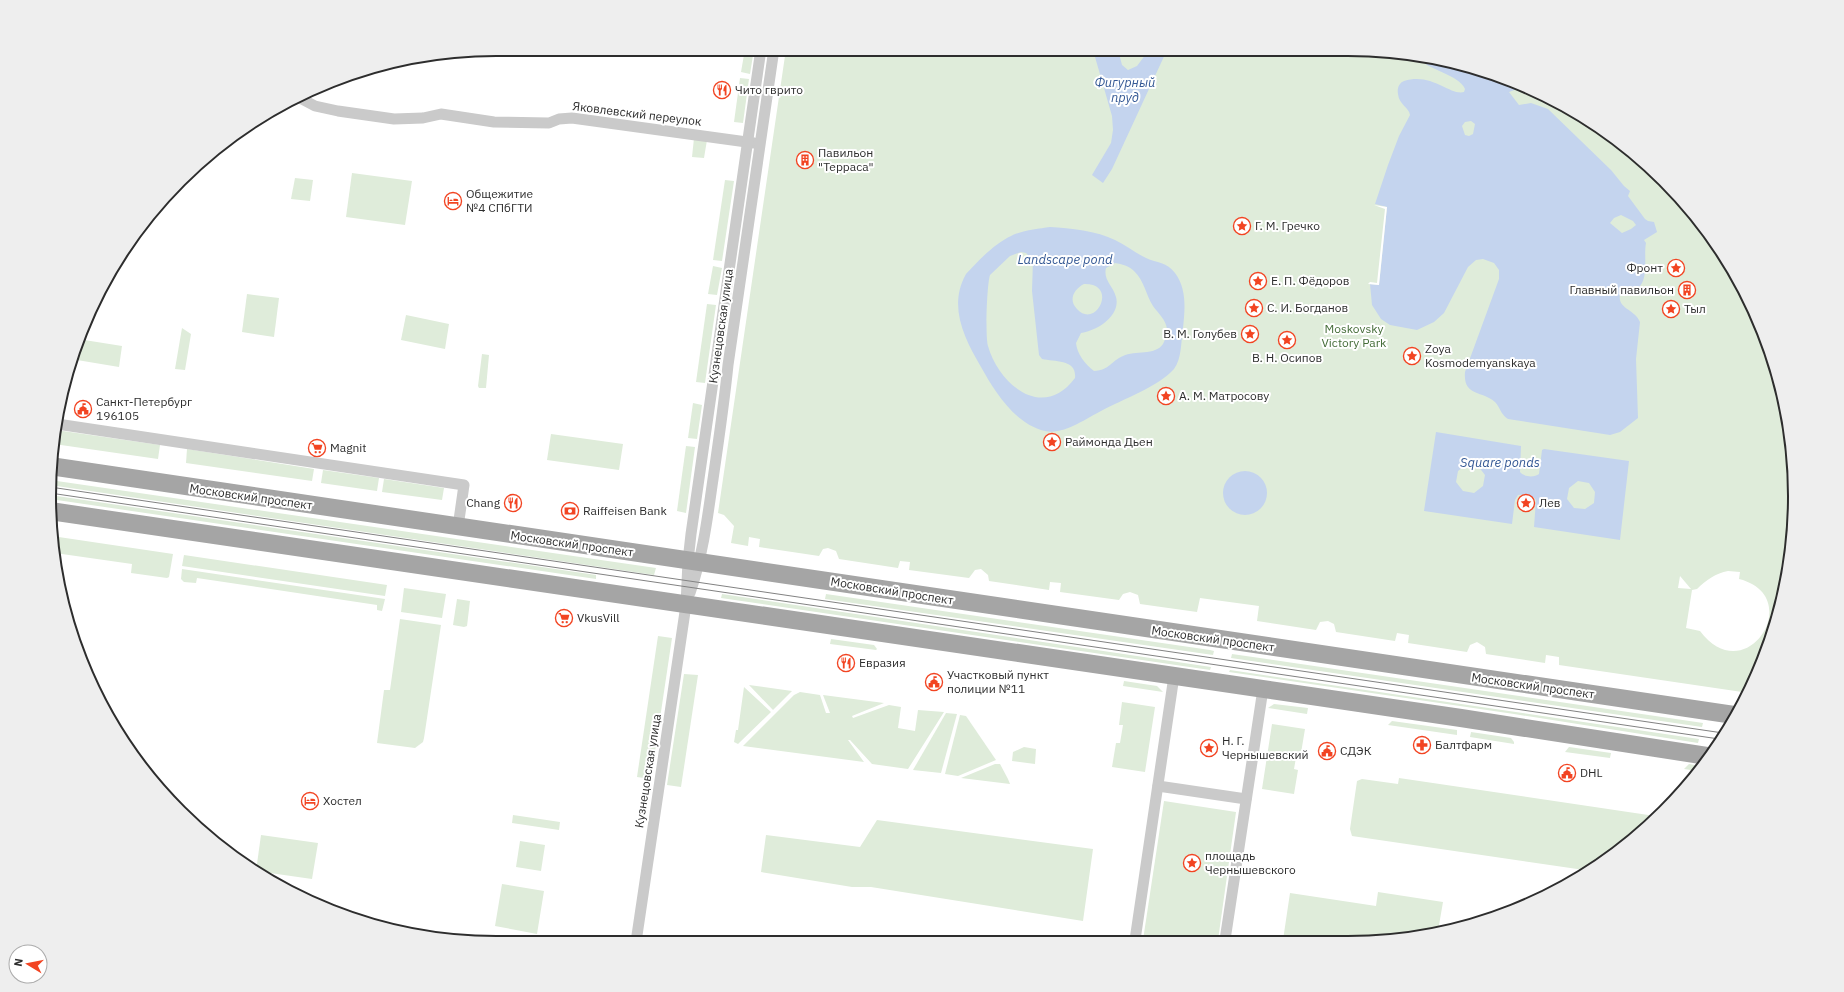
<svg xmlns="http://www.w3.org/2000/svg" width="1844" height="992" font-family="'IBM Plex Sans',sans-serif">
	<style>
		.green { fill: #dfecda; fill-rule: evenodd }
		.water { fill: #c4d4ee; fill-rule: evenodd }
		.pier { fill: #fff }
		.lines { fill: none; stroke-linecap: round; stroke-linejoin: round }
		.street { stroke: #cacaca; stroke-width: 11 }
		.primary { stroke: #a5a5a5; stroke-width: 18 }
		.tram { stroke: #828282; stroke-width: 1 }
		.labels { text-anchor: middle; stroke-width: 4; stroke-linejoin: round; paint-order: stroke }
		.poi-label { font-size: 12px; fill: #2d2d2d; stroke: #fff; text-anchor: start }
		.street-label { font-size: 12px; fill: #2d2d2d; stroke: #fff }
		.park-label { font-size: 12px; fill: #446c38; stroke: #fff }
		.water-label { font-size: 13px; font-style: italic; fill: #355995; stroke: #fff }
		.rim { fill: none; stroke: #2d2d2d; stroke-width: 2 }
	</style>
	<rect width="100%" height="100%" fill="#fff"/>
	<g class="green">
		<polygon points="745,49 754,49 750,74 741,72"/>
		<path d="M786,49L1377,50L1464,64L1546,95L1620,142L1684,201L1735,273L1771,353L1791,438L1794,525L1780,612L1749,693L1559,665V657L1546,655L1545,663L1486,654L1485,647L1477,642L1470,645L1467,652L1408,643L1409,635L1397,633L1395,641L1336,632L1334,624L1328,621L1320,622L1316,630L1257,621L1259,606L1200,598L1197,612L1140,604L1138,595L1130,592L1123,594L1119,600L1060,592L1061,583L1050,582L1049,590L989,581L988,575L981,569L975,570L969,578L909,570L910,562L900,561L898,568L839,559L836,551L828,548L823,549L819,556L759,547L760,539L749,537L748,546L731,543L734,526L724,515L718,513ZM1728,571L1740,572L1739,579C1807,596 1746,692 1700,631L1686,628L1692,590L1697,589C1706,580 1716,573 1728,571ZM1680,576L1691,589L1678,588Z"/>
		<polygon points="740,78 749,79 743,123 734,122"/>
		<polygon points="694,138 707,140 704,158 692,157"/>
		<polygon points="352,173 412,181 405,225 346,217"/>
		<polygon points="295,178 313,180 310,201 291,199"/>
		<polygon points="725,180 734,181 722,261 713,260"/>
		<polygon points="713,266 722,268 717,295 708,294"/>
		<polygon points="247,294 279,298 274,337 242,332"/>
		<polygon points="707,304 716,305 705,383 696,382"/>
		<polygon points="406,315 449,324 445,349 401,340"/>
		<polygon points="182,328 191,334 185,370 175,369"/>
		<polygon points="78,339 122,346 119,367 71,359"/>
		<polygon points="482,354 489,355 486,388 479,388 478,386"/>
		<polygon points="693,403 702,405 697,439 688,438"/>
		<polygon points="56,430 160,445 158,459 54,444"/>
		<polygon points="551,434 623,444 619,470 547,460"/>
		<polygon points="686,446 695,447 686,513 677,511"/>
		<polygon points="187,449 314,469 312,481 186,463"/>
		<polygon points="323,470 379,478 377,491 321,483"/>
		<polygon points="384,479 444,488 442,500 382,492"/>
		<polygon points="50,480 656,568 654,575 50,485"/>
		<polygon points="50,495 596,575 596,579 50,499"/>
		<polygon points="52,536 173,554 169,577 167,578 131,573 132,564 55,553"/>
		<polygon points="184,555 387,585 385,596 182,566"/>
		<polygon points="182,569 385,599 382,611 377,610 377,605 197,578 196,583 184,582 181,579"/>
		<polygon points="404,588 446,594 442,618 401,612"/>
		<polygon points="722,594 1211,667 1210,670 721,598"/>
		<polygon points="826,594 1210,650 1214,651 1213,655 825,599"/>
		<polygon points="457,599 470,601 467,626 464,627 453,625"/>
		<polygon points="400,619 441,625 424,738 423,742 415,748 377,743 384,690 390,690"/>
		<polygon points="658,636 672,638 651,779 637,777"/>
		<polygon points="831,639 874,645 877,649 876,650 830,644"/>
		<polygon points="1232,654 1703,723 1702,727 1231,658"/>
		<polygon points="1230,670 1699,739 1698,743 1514,714 1229,672"/>
		<polygon points="684,674 698,675 681,787 667,785"/>
		<polygon points="1124,681 1157,686 1163,692 1123,686"/>
		<polygon points="749,685 792,691 773,710"/>
		<polygon points="744,687 771,712 738,744 734,742 736,730 738,730"/>
		<polygon points="800,692 820,695 826,713 830,713 823,695 884,703 852,716 853,718 889,705 901,707 898,728 915,731 918,710 944,712 908,769 872,764 850,740 848,740 864,762 743,746 794,695"/>
		<polygon points="1122,702 1155,707 1145,772 1112,767 1116,743 1120,743 1123,725 1119,725"/>
		<polygon points="1274,704 1308,708 1307,714 1268,708"/>
		<polygon points="946,713 957,714 941,773 913,770"/>
		<polygon points="960,715 966,716 996,760 958,776 945,774"/>
		<polygon points="1392,721 1457,730 1457,735 1388,725"/>
		<polygon points="1272,724 1305,729 1301,753 1297,752 1294,769 1298,770 1294,794 1262,789"/>
		<polygon points="1471,732 1511,738 1514,742 1514,744 1470,737"/>
		<polygon points="1024,747 1036,749 1035,764 1012,761 1013,752"/>
		<polygon points="1569,747 1611,753 1610,758 1565,752"/>
		<polygon points="995,764 1000,764 1008,779 1010,784 961,778"/>
		<polygon points="1689,764 1701,766 1697,771 1684,769"/>
		<polygon points="1399,778 1655,816 1597,868 1591,871 1352,836 1350,829 1357,781 1362,779 1398,784"/>
		<polygon points="1164,801 1236,812 1218,940 1143,940"/>
		<polygon points="513,815 560,822 559,830 512,823"/>
		<polygon points="877,820 1093,849 1083,921 871,887 852,887 761,872 766,835 860,847"/>
		<polygon points="261,835 318,843 312,879 256,871"/>
		<polygon points="520,841 545,845 541,871 516,867"/>
		<polygon points="502,884 544,891 537,934 495,926"/>
		<polygon points="1378,892 1443,902 1438,931 1407,939 1283,940 1290,893 1376,906"/>
	</g>
	<g class="water">
		<polygon points="1093,50 1118,50 1122,65 1128,70 1137,66 1149,50 1167,50 1112,169 1103,183 1092,175 1111,143 1113,130 1112,116"/>
		<path d="M1416,56L1464,64L1523,87L1509,92L1519,105L1531,103L1548,109L1611,170L1624,186L1630,191L1628,196L1645,219L1648,221L1654,222L1657,232L1644,240L1646,243C1643,259 1651,283 1633,292C1629,294 1624,293 1620,294C1617,309 1635,309 1640,322L1636,359L1638,418L1620,432L1610,435L1508,419C1501,415 1500,407 1495,402C1482,390 1463,397 1465,372L1499,279V270L1494,263L1483,259L1476,260L1468,267L1444,313L1434,322L1417,330L1390,325L1381,319L1372,305L1370,284L1379,285L1387,207L1375,204L1388,165L1399,136L1410,115C1409,107 1399,105 1398,94C1397,88 1399,83 1404,81C1432,72 1450,96 1464,92L1465,89C1459,74 1428,71 1416,56ZM1471,121L1475,124L1473,134L1469,136L1465,135L1462,126L1465,122ZM1621,215L1633,221L1636,225L1631,229L1622,233L1610,223L1614,218Z"/>
		<polygon points="1681,198 1692,212 1689,214 1679,203"/>
		<path d="M1050,227C1070,228 1097,231 1115,240C1126,245 1135,253 1146,258C1157,263 1167,262 1175,273C1187,289 1185,309 1183,328C1181,340 1182,359 1174,369C1158,387 1123,399 1101,411C1085,419 1064,435 1045,431C1015,424 995,392 981,367C964,338 948,306 966,274C978,261 994,244 1011,236C1023,230 1038,229 1050,227ZM1021,252L1026,253L1033,260L1032,291L1039,355L1042,359C1055,362 1077,359 1075,378C1043,421 999,385 988,346C985,336 987,284 990,275L1010,256ZM1115,263C1122,264 1129,266 1134,271C1144,280 1146,295 1153,306C1158,313 1166,320 1167,329C1167,334 1165,340 1163,344C1155,356 1135,350 1123,356C1111,361 1110,370 1094,371C1085,364 1077,354 1076,343L1081,333C1097,331 1121,316 1116,297C1113,286 1103,280 1106,268ZM1084,284C1119,283 1096,330 1077,309C1068,300 1074,289 1084,284Z"/>
		<path d="M1436,432L1521,446L1520,472C1524,477 1534,478 1539,474L1542,450L1544,449L1629,461L1620,540L1534,527L1536,500C1533,495 1524,494 1518,495L1515,500L1512,524L1424,511ZM1467,464L1478,466L1485,475L1483,486L1474,493L1463,491L1456,482L1458,471ZM1578,481L1589,483L1595,492L1594,503L1585,509L1574,508L1567,499L1569,488Z"/>
		<circle cx="1245" cy="493" r="22"/>
	</g>
	<polygon class="pier" points="1374,205 1387,207 1379,285 1368,284 1370,282 1377,283 1385,209"/>
	<g class="lines">
		<g class="street">
			<polyline points="298,97 315,106 338,111 394,119 423,118 441,114 494,122 549,123 559,119 572,118 754,143"/>
			<polyline points="57,424 464,485 458,527"/>
			<path d="M690,593C702,558 707,522 712,486C718,445 724,405 728,365L774,49"/>
			<polyline points="1158,786 1246,799"/>
			<polyline points="1135,940 1174,676"/>
			<polyline points="1225,940 1263,689"/>
			<polyline points="636,942 686,605 688,561 691,534 761,49"/>
		</g>
		<g class="primary">
			<polyline points="50,466 1734,715"/>
			<polyline points="50,511 1461,718 1707,756"/>
		</g>
		<g class="tram">
			<polyline points="50,487 1723,733"/>
			<polyline points="50,493 1719,739"/>
		</g>
	</g>
	<defs>
		<g id="restaurant-ring" transform="scale(0.9)"><circle r="9.5" fill="#fff" stroke="#f24422" stroke-width="1.5"/><path d="M-5-6h1v4h1v-4h1v4h1v-4h1v5L-1.5 .5V6h-2V.5L-5-1ZM5-6V6H3V1.5H1.5Q1.5-4 5-6Z" fill="#f24422"/></g>
		<g id="building-ring" transform="scale(0.9)"><circle r="9.5" fill="#fff" stroke="#f24422" stroke-width="1.5"/><path d="M-4-6H4V6H1V3H-1V6H-4ZM-2.5-4.3h1.7v1.8h-1.7ZM.8-4.3h1.7v1.8H.8ZM-2.5-1h1.7V.8h-1.7ZM.8-1h1.7V.8H.8Z" fill="#f24422"/></g>
		<g id="hotel-ring" transform="scale(0.9)"><circle r="9.5" fill="#fff" stroke="#f24422" stroke-width="1.5"/><path d="M-6-4.5h1.5V1H6V5H4.5V3h-9V5H-6ZM-4 0a1.8 1.8 0 1 1 3.6 0ZM.5 0V-2.5h3Q6-2.5 6 0Z" fill="#f24422"/></g>
		<g id="sight-ring" transform="scale(0.9)"><circle r="9.5" fill="#fff" stroke="#f24422" stroke-width="1.5"/><path d="M0-6L1.8-2.2L6-1.7L2.9 1.2L3.7 5.4L0 3.3L-3.7 5.4L-2.9 1.2L-6-1.7L-1.8-2.2Z" fill="#f24422"/></g>
		<g id="civic-ring" transform="scale(0.9)"><circle r="9.5" fill="#fff" stroke="#f24422" stroke-width="1.5"/><path d="M-.6-6.5H3V-4.5H.6V-3L4-1V1h2V6H-6V1h2V-1L-.6-3ZM-1.2 2.5V6h2.4V2.5Z" fill="#f24422"/></g>
		<g id="supermarket-ring" transform="scale(0.9)"><circle r="9.5" fill="#fff" stroke="#f24422" stroke-width="1.5"/><path d="M-6-5.5h2.5l.6 2H6L4.5 2H-2.5L-4.4-4H-6ZM-1.5 3.2a1.3 1.3 0 1 0 .1 0ZM3 3.2a1.3 1.3 0 1 0 .1 0Z" fill="#f24422"/></g>
		<g id="bank-ring" transform="scale(0.9)"><circle r="9.5" fill="#fff" stroke="#f24422" stroke-width="1.5"/><path d="M-6-4H6V4H-6ZM0-2.3a2.3 2.3 0 1 0 0 4.6a2.3 2.3 0 1 0 0-4.6Z" fill="#f24422"/></g>
		<g id="pharmacy-ring" transform="scale(0.9)"><circle r="9.5" fill="#fff" stroke="#f24422" stroke-width="1.5"/><path d="M-2-6h4v4h4v4h-4v4h-4v-4h-4v-4h4Z" fill="#f24422"/></g>
	</defs>
	<g fill-rule="evenodd">
		<use href="#restaurant-ring" x="722" y="90"/>
		<use href="#building-ring" x="805" y="160"/>
		<use href="#hotel-ring" x="453" y="201"/>
		<use href="#sight-ring" x="1242" y="226"/>
		<use href="#sight-ring" x="1676" y="268"/>
		<use href="#sight-ring" x="1258" y="281"/>
		<use href="#building-ring" x="1687" y="290"/>
		<use href="#sight-ring" x="1254" y="308"/>
		<use href="#sight-ring" x="1671" y="309"/>
		<use href="#sight-ring" x="1250" y="334"/>
		<use href="#sight-ring" x="1287" y="340"/>
		<use href="#sight-ring" x="1412" y="356"/>
		<use href="#sight-ring" x="1166" y="396"/>
		<use href="#civic-ring" x="83" y="409"/>
		<use href="#sight-ring" x="1052" y="442"/>
		<use href="#supermarket-ring" x="317" y="448"/>
		<use href="#restaurant-ring" x="513" y="503"/>
		<use href="#sight-ring" x="1526" y="503"/>
		<use href="#bank-ring" x="570" y="511"/>
		<use href="#supermarket-ring" x="564" y="618"/>
		<use href="#restaurant-ring" x="846" y="663"/>
		<use href="#civic-ring" x="934" y="682"/>
		<use href="#pharmacy-ring" x="1422" y="745"/>
		<use href="#sight-ring" x="1209" y="748"/>
		<use href="#civic-ring" x="1327" y="751"/>
		<use href="#civic-ring" x="1567" y="773"/>
		<use href="#hotel-ring" x="310" y="801"/>
		<use href="#sight-ring" x="1192" y="863"/>
	</g>
	<g class="labels">
		<g class="poi-label">
			<text x="735" y="94">Чито гврито</text>
			<text x="818" y="157">Павильон<tspan x="818" dy="14">"Терраса"</tspan></text>
			<text x="466" y="198">Общежитие<tspan x="466" dy="14">№4 СПбГТИ</tspan></text>
			<text x="1255" y="230">Г. М. Гречко</text>
			<text x="1663" y="272" text-anchor="end">Фронт</text>
			<text x="1271" y="285">Е. П. Фёдоров</text>
			<text x="1674" y="294" text-anchor="end">Главный павильон</text>
			<text x="1267" y="312">С. И. Богданов</text>
			<text x="1684" y="313">Тыл</text>
			<text x="1237" y="338" text-anchor="end">В. М. Голубев</text>
			<text x="1425" y="353">Zoya<tspan x="1425" dy="14">Kosmodemyanskaya</tspan></text>
			<text x="1287" y="362" text-anchor="middle">В. Н. Осипов</text>
			<text x="1179" y="400">А. М. Матросову</text>
			<text x="96" y="406">Санкт-Петербург<tspan x="96" dy="14">196105</tspan></text>
			<text x="1065" y="446">Раймонда Дьен</text>
			<text x="330" y="452">Magnit</text>
			<text x="500" y="507" text-anchor="end">Chang</text>
			<text x="1539" y="507">Лев</text>
			<text x="583" y="515">Raiffeisen Bank</text>
			<text x="577" y="622">VkusVill</text>
			<text x="859" y="667">Евразия</text>
			<text x="947" y="679">Участковый пункт<tspan x="947" dy="14">полиции №11</tspan></text>
			<text x="1222" y="745">Н. Г.<tspan x="1222" dy="14">Чернышевский</tspan></text>
			<text x="1435" y="749">Балтфарм</text>
			<text x="1340" y="755">СДЭК</text>
			<text x="1580" y="777">DHL</text>
			<text x="323" y="805">Хостел</text>
			<text x="1205" y="860">площадь<tspan x="1205" dy="14">Чернышевского</tspan></text>
		</g>
		<g class="street-label">
			<text transform="translate(637 114) rotate(7)" y="4">Яковлевский переулок</text>
			<text transform="translate(721 326) rotate(-82)" y="4">Кузнецовская улица</text>
			<text transform="translate(251 497) rotate(8)" y="4">Московский проспект</text>
			<text transform="translate(572 544) rotate(8)" y="4">Московский проспект</text>
			<text transform="translate(892 591) rotate(9)" y="4">Московский проспект</text>
			<text transform="translate(1213 639) rotate(8)" y="4">Московский проспект</text>
			<text transform="translate(1533 686) rotate(8)" y="4">Московский проспект</text>
			<text transform="translate(648 771) rotate(-81)" y="4">Кузнецовская улица</text>
		</g>
		<g class="park-label">
			<text x="1354" y="333">Moskovsky<tspan x="1354" dy="14">Victory Park</tspan></text>
		</g>
		<g class="water-label">
			<text x="1125" y="87">Фигурный<tspan x="1125" dy="15">пруд</tspan></text>
			<text x="1065" y="264">Landscape pond</text>
			<text x="1500" y="467">Square ponds</text>
		</g>
	</g>
	<path d="M0 0H1844V992H0ZM496 56H1348A440 440 0 0 1 1788 496V496A440 440 0 0 1 1348 936H496A440 440 0 0 1 56 496V496A440 440 0 0 1 496 56Z" fill="#eee" fill-rule="evenodd"/>
	<path class="rim" d="M496 56H1348A440 440 0 0 1 1788 496V496A440 440 0 0 1 1348 936H496A440 440 0 0 1 56 496V496A440 440 0 0 1 496 56Z"/>
	<g transform="translate(28 964) rotate(280)"><circle r="19" fill="#ffffff" stroke="#ababab"/>
	<path d="M0-3L7 15L0 10L-7 15Z" fill="#f24422"/>
	<text y="-6" font-size="11" font-weight="bold" text-anchor="middle" fill="#2d2d2d">N</text>
	</g>
</svg>
